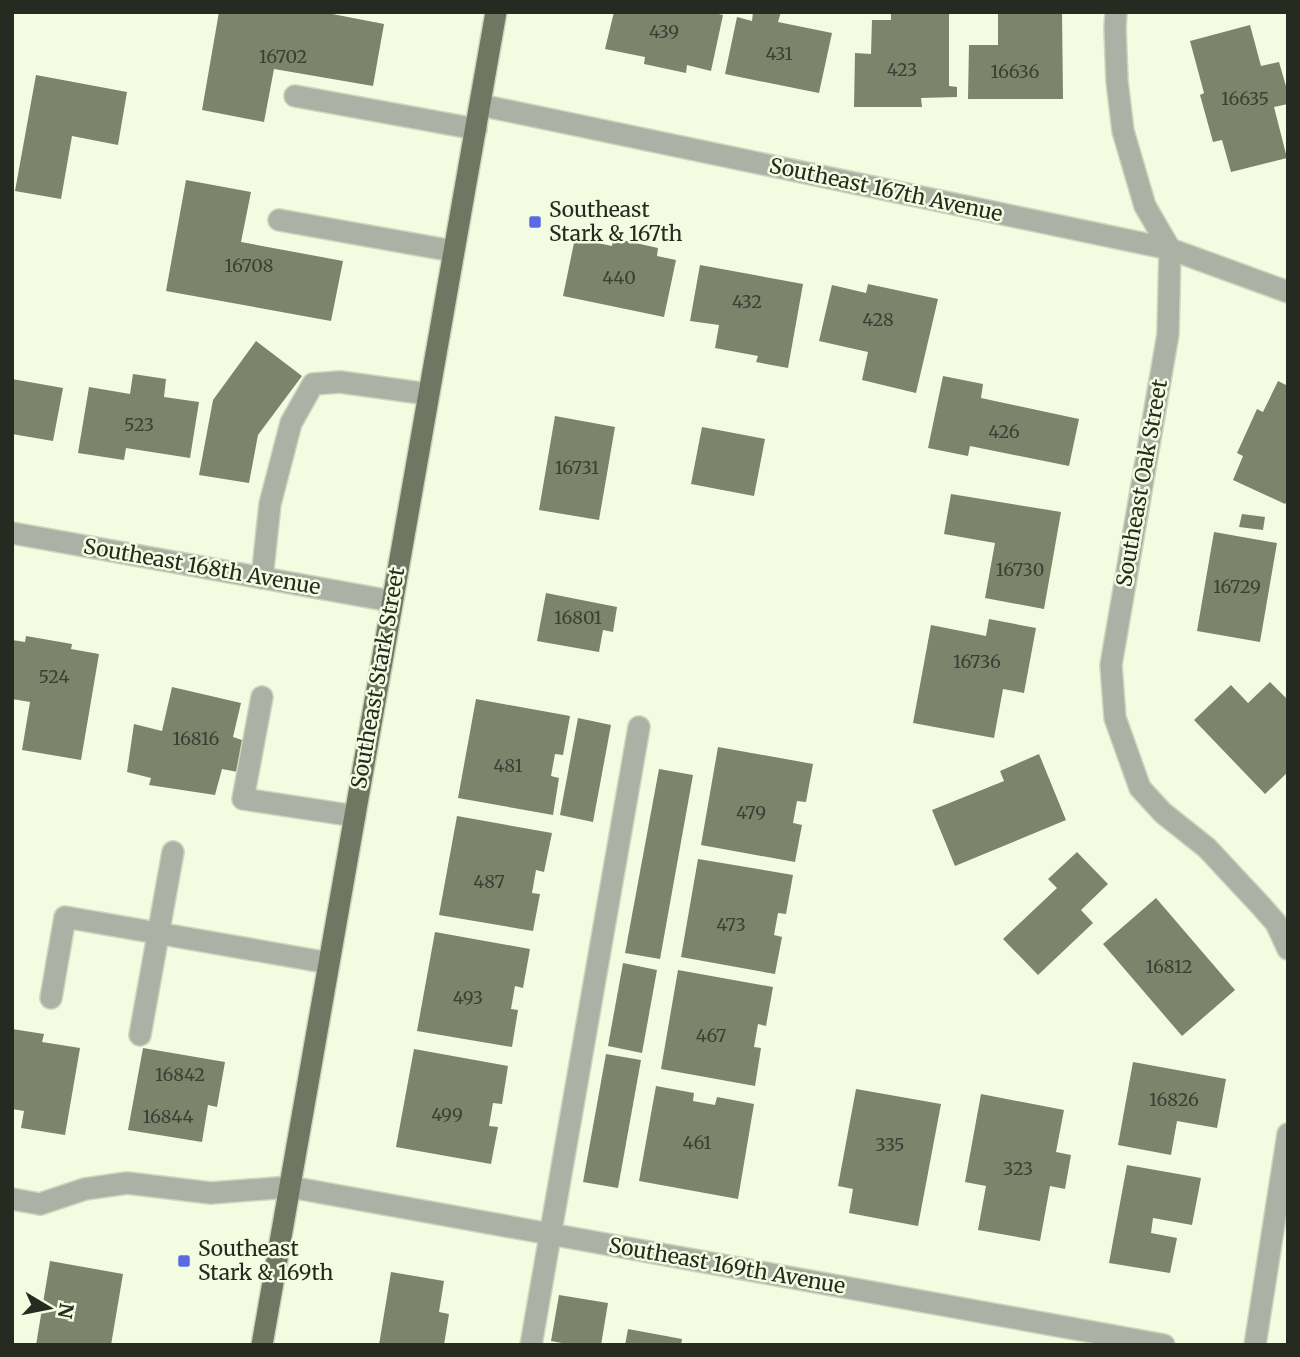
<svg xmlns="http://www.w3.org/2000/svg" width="1300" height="1357" font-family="Merriweather,serif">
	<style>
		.building { fill: #7c846c }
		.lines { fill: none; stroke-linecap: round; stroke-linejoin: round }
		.lane-casing { stroke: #ced6be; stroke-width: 24 }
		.street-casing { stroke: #ced6be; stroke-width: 24 }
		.primary-casing { stroke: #ced6be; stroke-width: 24 }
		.lane { stroke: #adb1a5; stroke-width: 21 }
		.street { stroke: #adb1a5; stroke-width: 21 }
		.primary { stroke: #6f7662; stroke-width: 21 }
		.poi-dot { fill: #586be2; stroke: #f3fce1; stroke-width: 2.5 }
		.labels { text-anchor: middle; stroke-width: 5; stroke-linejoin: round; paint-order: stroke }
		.number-label { font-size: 18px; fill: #3c4033 }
		.street-label { font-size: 21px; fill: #272a20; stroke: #f3fce1 }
		.poi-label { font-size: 21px; fill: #272a20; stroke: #f3fce1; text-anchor: start }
	</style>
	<rect width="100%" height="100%" fill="#f3fce1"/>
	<g class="building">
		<polygon points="219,12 322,12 384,24 373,86 274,69 264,122 202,110"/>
		<polygon points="614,12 710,12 723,15 711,71 687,65 686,73 644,64 645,57 605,49"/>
		<polygon points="753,12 781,12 778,22 832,33 819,93 725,74 737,17 752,21"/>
		<polygon points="891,12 949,12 949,86 957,87 957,97 921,98 922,107 854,107 855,53 871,54 872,20 891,20"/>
		<polygon points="998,12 1062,12 1063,99 968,99 969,45 998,45"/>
		<polygon points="1250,25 1261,66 1279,62 1288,93 1288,104 1274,107 1287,158 1231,172 1222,140 1213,142 1200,95 1204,93 1190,41"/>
		<polygon points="36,75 127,92 118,145 72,136 61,199 15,191"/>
		<polygon points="186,180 251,192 241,242 343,261 331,321 166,291"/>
		<polygon points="575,238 612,246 613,238 658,248 657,256 676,260 664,317 563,296"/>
		<polygon points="700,265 803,284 788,368 756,362 758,356 715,348 719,325 690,321"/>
		<polygon points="868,284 938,299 916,393 862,380 868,352 819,341 832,285 866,293"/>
		<polygon points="256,341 302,376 258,435 249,483 199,475 213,400"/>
		<polygon points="133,374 166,379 164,397 199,402 190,458 126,448 124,460 78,453 89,387 130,394"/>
		<polygon points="943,376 983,384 981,398 1079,419 1069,466 970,446 968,456 928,448"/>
		<polygon points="12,379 63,388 53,441 12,434"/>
		<polygon points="1278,381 1288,386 1288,499 1285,504 1233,480 1243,456 1237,453 1257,409 1263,412"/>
		<polygon points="555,416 615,427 599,520 539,510"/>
		<polygon points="702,427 765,439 754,496 691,484"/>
		<polygon points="951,494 1061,512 1044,609 985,598 995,543 944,534"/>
		<polygon points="1242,514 1265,517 1263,530 1239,527"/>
		<polygon points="1214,532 1277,543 1260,642 1197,631"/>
		<polygon points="546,593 617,607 613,632 603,630 599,652 537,641"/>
		<polygon points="989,619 1036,628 1024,693 1003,689 994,738 913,723 931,625 986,636"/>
		<polygon points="26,636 72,644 71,649 99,654 81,760 22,750 30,702 12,699 12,640 25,642"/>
		<polygon points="1270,682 1288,700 1288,772 1265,794 1194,720 1231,685 1248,703"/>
		<polygon points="172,687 241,703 233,737 245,741 238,772 222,769 215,795 149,785 151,778 127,772 134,724 162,731"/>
		<polygon points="476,699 570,716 563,755 555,754 551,776 559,778 553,815 458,798"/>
		<polygon points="578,718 611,725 593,822 560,815"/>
		<polygon points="718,747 813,764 806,802 797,801 793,823 802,825 795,862 701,845"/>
		<polygon points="1039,754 1066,820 955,866 932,810 1004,781 1000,771"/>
		<polygon points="659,769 693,775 660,959 625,953"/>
		<polygon points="457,816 552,833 544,872 536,870 532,893 540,894 533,931 439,915"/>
		<polygon points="1077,852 1108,884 1081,910 1093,923 1038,975 1003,939 1057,888 1048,879"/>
		<polygon points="698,859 793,875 786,914 778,913 774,935 782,937 775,974 681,957"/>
		<polygon points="1156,898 1235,990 1182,1036 1103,944"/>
		<polygon points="435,932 530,949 523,988 515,986 511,1009 518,1010 512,1047 417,1031"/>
		<polygon points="623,963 657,970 642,1053 608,1046"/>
		<polygon points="678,970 773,987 766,1026 758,1024 754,1047 761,1048 755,1086 661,1069"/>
		<polygon points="12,1029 44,1034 42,1042 80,1048 65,1135 21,1128 24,1111 12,1109"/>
		<polygon points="143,1048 225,1062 217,1107 208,1105 202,1142 128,1130"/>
		<polygon points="414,1049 508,1066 502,1104 493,1103 489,1126 498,1127 491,1164 396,1147"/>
		<polygon points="606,1054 641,1060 618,1188 583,1182"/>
		<polygon points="1133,1062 1226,1079 1217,1128 1177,1121 1171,1155 1118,1145"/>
		<polygon points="656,1086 694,1093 693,1101 715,1105 717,1097 754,1104 738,1199 639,1181"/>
		<polygon points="856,1089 941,1104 918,1226 849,1213 853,1189 838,1186"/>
		<polygon points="981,1094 1064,1110 1056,1152 1071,1155 1065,1189 1050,1186 1040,1241 978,1230 986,1186 965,1182"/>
		<polygon points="1127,1165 1201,1178 1192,1225 1153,1218 1151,1233 1177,1238 1170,1273 1109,1263"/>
		<polygon points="50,1261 123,1274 111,1345 36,1345"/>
		<polygon points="391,1272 444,1281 439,1312 449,1314 444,1345 379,1345"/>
		<polygon points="559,1295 608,1303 601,1345 573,1345 551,1341"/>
		<polygon points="628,1329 682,1339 681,1345 625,1345"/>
	</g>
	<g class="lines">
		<g class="lane-casing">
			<g id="lane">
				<polyline points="295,96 476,129"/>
				<polyline points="279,220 453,251"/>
				<polyline points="262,578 270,504 291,423 313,384 340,382 428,394"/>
				<polyline points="262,697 243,799 355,816"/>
				<polyline points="51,998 65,917 329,963"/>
				<polyline points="140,1035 173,852"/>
				<polyline points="12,1199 40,1204 85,1189 127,1183 211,1193 290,1187"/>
				<polyline points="531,1345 639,727"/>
			</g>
		</g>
		<g class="street-casing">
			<g id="street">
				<polyline points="1116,12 1115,28 1117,81 1123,131 1145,206 1170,249 1168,334 1111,665 1115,718 1140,788 1163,813 1207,848 1262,907 1276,923 1288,949"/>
				<polyline points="480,105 1170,249 1288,292"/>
				<polyline points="12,533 391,601"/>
				<polyline points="290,1187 1164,1345"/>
				<polyline points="1255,1345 1288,1134"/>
			</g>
		</g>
		<g class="primary-casing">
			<polyline id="primary" points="262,1345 496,12"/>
		</g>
		<use href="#lane" class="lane"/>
		<use href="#street" class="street"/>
		<use href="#primary" class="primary"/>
	</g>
	<g class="poi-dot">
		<rect x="528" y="215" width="14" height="14" rx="3.5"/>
		<rect x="177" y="1254" width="14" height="14" rx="3.5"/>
	</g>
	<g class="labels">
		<g class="number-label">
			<text x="664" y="38">439</text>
			<text x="779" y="60">431</text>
			<text x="283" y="63">16702</text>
			<text x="902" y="76">423</text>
			<text x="1015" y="78">16636</text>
			<text x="1245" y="105">16635</text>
			<text x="249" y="272">16708</text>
			<text x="619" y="284">440</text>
			<text x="747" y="308">432</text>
			<text x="878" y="326">428</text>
			<text x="139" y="431">523</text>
			<text x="1004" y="438">426</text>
			<text x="577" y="474">16731</text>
			<text x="1020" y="576">16730</text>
			<text x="1237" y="593">16729</text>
			<text x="578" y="624">16801</text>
			<text x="977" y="668">16736</text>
			<text x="54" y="683">524</text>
			<text x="196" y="745">16816</text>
			<text x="508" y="772">481</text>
			<text x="751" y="819">479</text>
			<text x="489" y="888">487</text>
			<text x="731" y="931">473</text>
			<text x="1169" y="973">16812</text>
			<text x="468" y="1004">493</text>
			<text x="711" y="1042">467</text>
			<text x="180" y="1081">16842</text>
			<text x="1174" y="1106">16826</text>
			<text x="447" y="1121">499</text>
			<text x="168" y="1123">16844</text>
			<text x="697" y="1149">461</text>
			<text x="890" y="1151">335</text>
			<text x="1018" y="1175">323</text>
		</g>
		<g class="street-label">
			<text transform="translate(886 190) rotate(12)" y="7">Southeast 167th Avenue</text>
			<text transform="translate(1142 483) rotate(-80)" y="7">Southeast Oak Street</text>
			<text transform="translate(202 567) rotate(10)" y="7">Southeast 168th Avenue</text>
			<text transform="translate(378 678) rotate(-80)" y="7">Southeast Stark Street</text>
			<text transform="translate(727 1266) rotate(10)" y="7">Southeast 169th Avenue</text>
		</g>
		<g class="poi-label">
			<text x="549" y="217">Southeast<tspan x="549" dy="24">Stark &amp; 167th</tspan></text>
			<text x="198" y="1256">Southeast<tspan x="198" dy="24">Stark &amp; 169th</tspan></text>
		</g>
	</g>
	<rect width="1300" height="1357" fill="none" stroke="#272a20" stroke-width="28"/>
	<g transform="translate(49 1308) rotate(100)" stroke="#f3fce1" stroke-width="5" paint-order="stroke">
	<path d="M0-5L12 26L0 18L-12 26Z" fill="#272a20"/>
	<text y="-10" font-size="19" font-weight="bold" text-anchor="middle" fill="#272a20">N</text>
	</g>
</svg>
